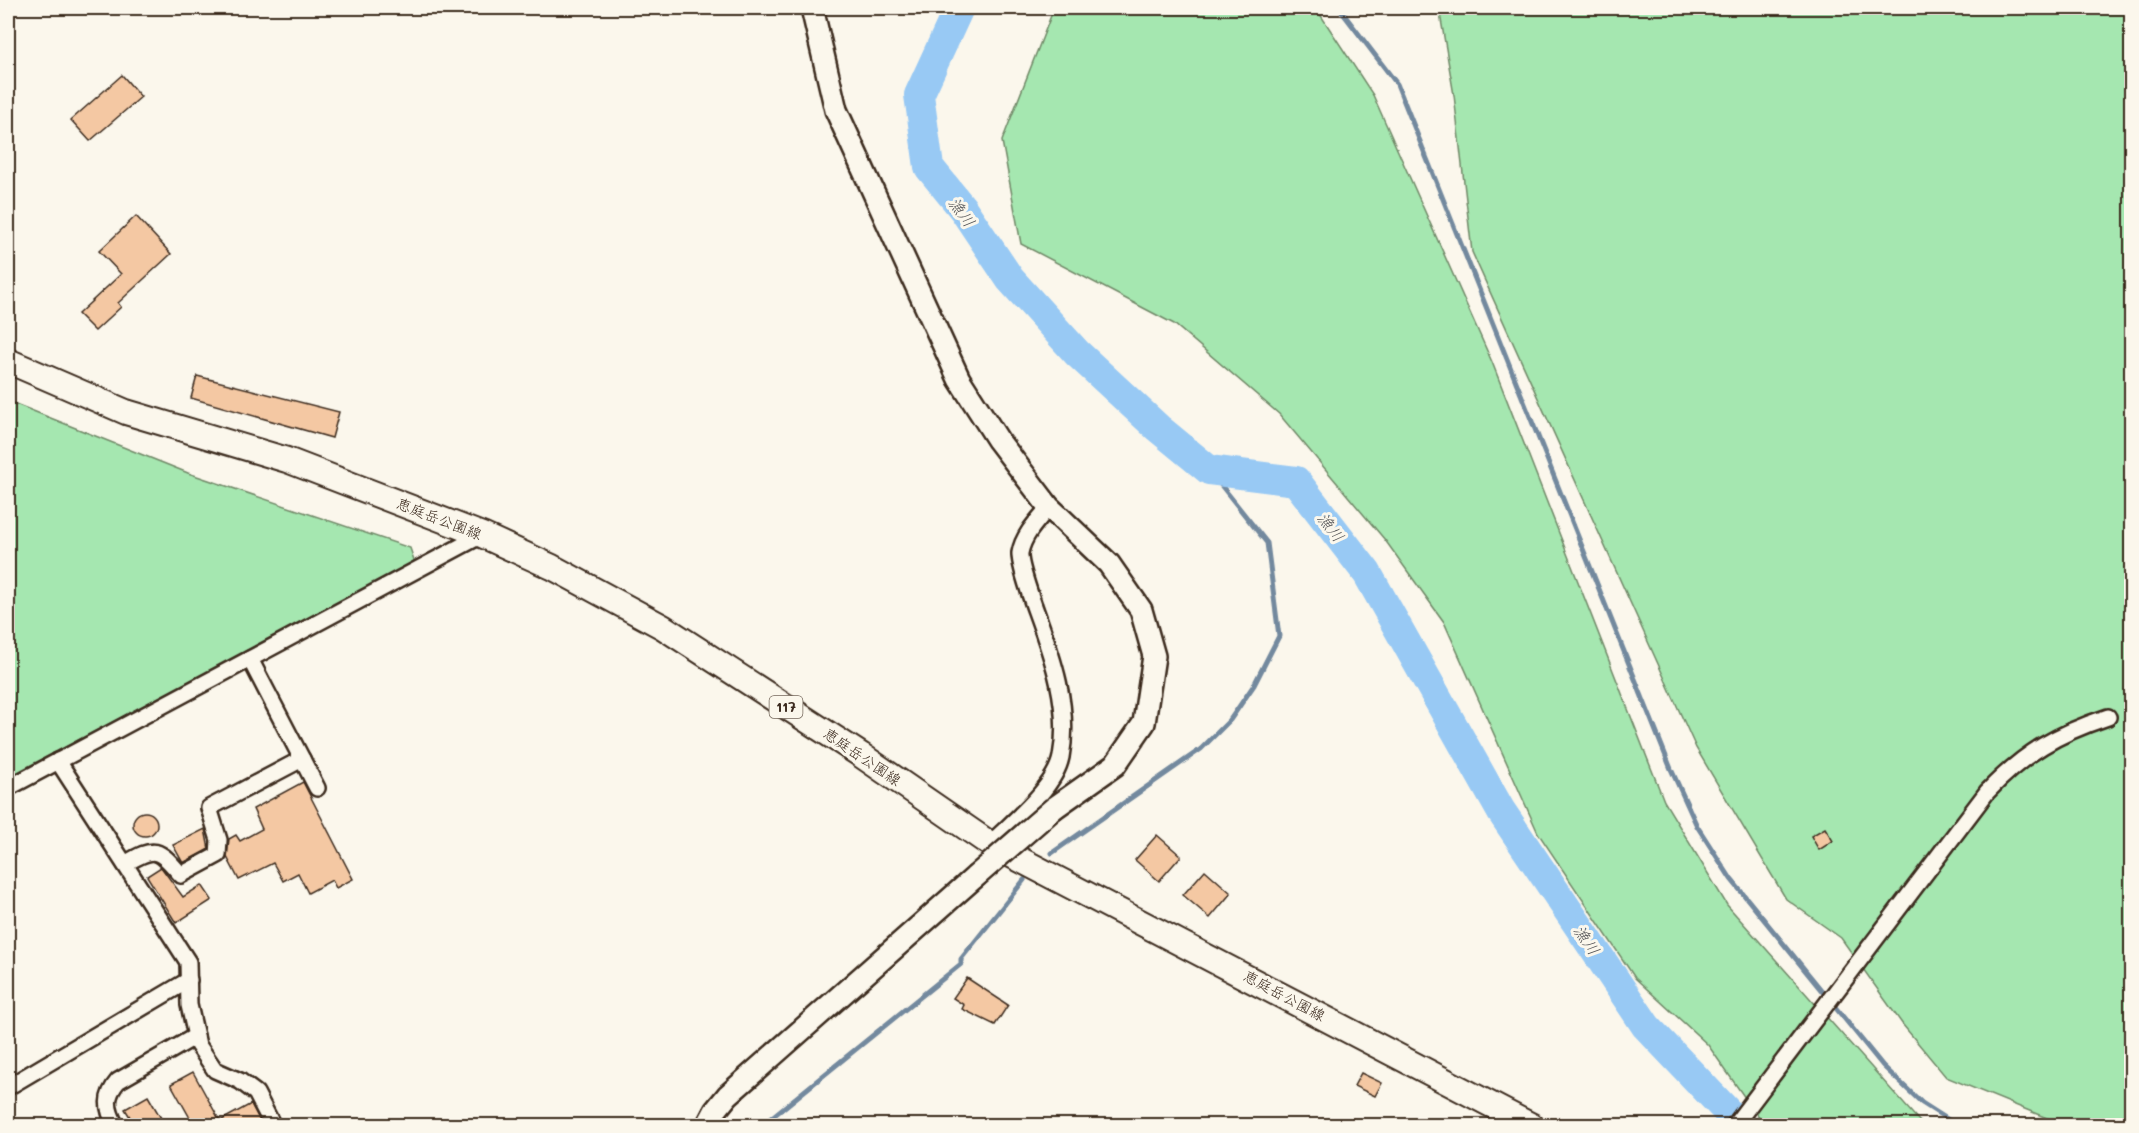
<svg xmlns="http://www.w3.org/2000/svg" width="2139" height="1133" font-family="Mali,'Klee One',sans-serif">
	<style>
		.green { fill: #a5e7b0; stroke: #708867; stroke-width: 1.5 }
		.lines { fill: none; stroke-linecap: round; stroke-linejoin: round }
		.stream { stroke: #73899e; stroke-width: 5 }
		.river { stroke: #98c9f4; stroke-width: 30 }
		.building { fill: #f4c8a3; stroke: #3b2a1e; stroke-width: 1.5 }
		.street-casing { stroke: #3b2a1e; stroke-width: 20 }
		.secondary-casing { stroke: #3b2a1e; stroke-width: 26 }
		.primary-casing { stroke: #3b2a1e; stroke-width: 28 }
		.street { stroke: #fbf7ec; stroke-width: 15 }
		.secondary { stroke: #fbf7ec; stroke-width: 21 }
		.primary { stroke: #fbf7ec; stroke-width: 24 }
		.secondary-bridge-casing { stroke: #3b2a1e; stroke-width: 26; stroke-linecap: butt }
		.secondary-bridge { stroke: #fbf7ec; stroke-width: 21 }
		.labels { text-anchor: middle; stroke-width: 6; stroke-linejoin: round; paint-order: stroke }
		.shield { fill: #fbf7ec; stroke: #75685c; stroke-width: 1.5 }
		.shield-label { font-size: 14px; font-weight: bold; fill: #3b2a1e }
		.street-label { font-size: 15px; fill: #3b2a1e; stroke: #fbf7ec }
		.water-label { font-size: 16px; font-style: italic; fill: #525254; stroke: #fbf7ec }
	</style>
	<rect width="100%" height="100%" fill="#fbf7ec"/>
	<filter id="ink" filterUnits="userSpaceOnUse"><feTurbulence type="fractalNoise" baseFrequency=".0167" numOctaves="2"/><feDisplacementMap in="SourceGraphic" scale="12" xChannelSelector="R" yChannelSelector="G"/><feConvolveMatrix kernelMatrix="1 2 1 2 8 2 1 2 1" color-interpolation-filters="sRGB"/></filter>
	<g filter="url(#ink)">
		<g class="green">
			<polygon points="1054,8 1316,8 1373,95 1492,362 1664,801 1727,905 1920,1122 1926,1125 1764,1125 1708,1045 1635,978 1538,833 1444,622 1385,540 1279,414 1174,324 1021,244 1002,141"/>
			<polygon points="1439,8 2131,8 2131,1125 2064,1125 1946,1077 1903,1025 1841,938 1786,899 1696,748 1472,252 1454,95"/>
			<polygon points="8,401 188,473 410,548 415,563 8,777"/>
		</g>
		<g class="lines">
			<g class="stream">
				<polyline points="1339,8 1397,84 1671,769 1697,826 1731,879 1883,1066 1922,1103 1958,1126"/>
				<polyline points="1052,853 1201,749 1230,720 1254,685 1279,636 1267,543 1209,470"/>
				<polyline points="761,1126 961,964 961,959 1024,880"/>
			</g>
			<polyline class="river" points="959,8 919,95 929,167 963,209 1010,279 1077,353 1158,428 1209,470 1296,481 1367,573 1501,811 1646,1026 1741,1126"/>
		</g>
		<g class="building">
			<polygon points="122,75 141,97 90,141 71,120"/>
			<polygon points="136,216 171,254 118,303 121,307 95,331 78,314 121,274 99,251"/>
			<polygon points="197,376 339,412 332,438 191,398"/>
			<polygon points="303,782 353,879 336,888 332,880 308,893 298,873 283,881 273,863 239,880 227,857 229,839 236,835 240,841 262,829 253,809"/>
			<circle cx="145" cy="824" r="12"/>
			<polygon points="1825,828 1833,841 1819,850 1811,836"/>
			<polygon points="205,829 209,849 183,863 173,845"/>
			<polygon points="1157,835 1181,856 1159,881 1135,860"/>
			<polygon points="161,867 183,897 202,885 212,900 176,923 147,876"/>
			<polygon points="1205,870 1231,893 1210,918 1183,895"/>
			<polygon points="967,978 1008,1005 995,1025 962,1009 964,1005 953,998"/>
			<polygon points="193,1072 220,1121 251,1104 262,1125 194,1125 171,1084"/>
			<polygon points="1361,1073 1382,1083 1375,1096 1354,1086"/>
			<polygon points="148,1096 165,1125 135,1125 125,1109"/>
		</g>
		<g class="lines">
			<g class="street-casing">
				<g id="street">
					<polyline points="250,659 317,788"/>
					<polyline points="58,761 188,962 189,1005 198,1045 215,1070 240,1081 256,1093 273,1126"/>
					<polyline points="8,788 482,535"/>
					<path d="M990,844C1012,822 1055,788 1061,757C1071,705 1051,653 1034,606C1030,594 1019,564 1020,553C1023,535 1038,520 1049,507"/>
					<path d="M125,864C155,846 158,848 181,875L218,855L219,840L209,808L302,759"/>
					<polyline points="8,1087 189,980"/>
					<path d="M116,1126C106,1108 105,1096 118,1081L196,1036"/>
					<path d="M1734,1126L1987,792C2025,752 2057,734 2108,717"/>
				</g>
			</g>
			<g class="secondary-casing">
				<g id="secondary">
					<polyline points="812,8 836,110 959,379 998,440 1049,507 1109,564 1141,610 1154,656 1144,723 1115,765 1054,808"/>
					<polyline points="707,1126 715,1111 728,1095 975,877"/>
				</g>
			</g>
			<g class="primary-casing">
				<polyline id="primary" points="8,361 126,412 287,460 482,535 552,567 663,627 861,755 990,844 1532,1126"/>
			</g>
			<use href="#street" class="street"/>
			<use href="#secondary" class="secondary"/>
			<use href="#primary" class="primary"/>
			<g class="secondary-bridge-casing">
				<polyline id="secondary-bridge" points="975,877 1054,808"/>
			</g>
			<use href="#secondary-bridge" class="secondary-bridge"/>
		</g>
	</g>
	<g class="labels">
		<rect class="shield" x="769.5" y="696" width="33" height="22" rx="4.5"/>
		<g class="shield-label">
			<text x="786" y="712">117</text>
		</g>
		<g class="street-label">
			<text transform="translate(439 519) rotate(21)" y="5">恵庭岳公園線</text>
			<text transform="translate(862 757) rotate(34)" y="5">恵庭岳公園線</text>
			<text transform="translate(1284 996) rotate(28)" y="5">恵庭岳公園線</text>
		</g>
		<g class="water-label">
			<text transform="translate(962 212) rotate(54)" y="6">漁川</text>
			<text transform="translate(1331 527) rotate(52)" y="6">漁川</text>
			<text transform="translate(1587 940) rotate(56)" y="6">漁川</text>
		</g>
	</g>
	<rect width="2139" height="1133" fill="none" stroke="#fbf7ec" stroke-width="30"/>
	<rect x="15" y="15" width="2109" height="1103" fill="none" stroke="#3b2a1e" stroke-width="2" filter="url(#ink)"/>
</svg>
